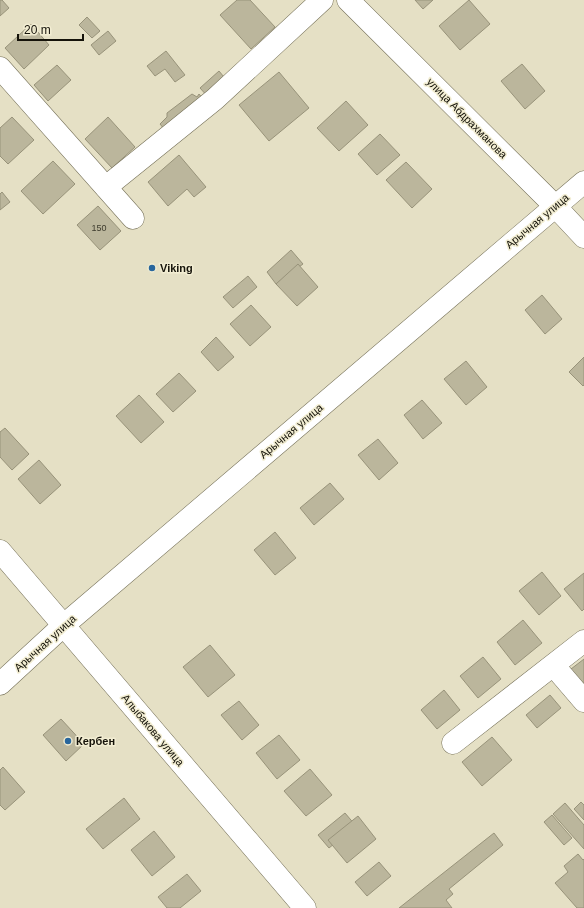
<svg xmlns="http://www.w3.org/2000/svg" width="584" height="908" font-family="Arial,sans-serif">
	<style>
		.building { fill: #bbb69c; stroke: #98937a }
		.lines { fill: none; stroke-linecap: round; stroke-linejoin: round }
		.minor-casing { stroke: #757058; stroke-width: 23 }
		.minor { stroke: #fff; stroke-width: 22 }
		.poi-dot { fill: #28669d; stroke: #f2edd2; stroke-width: 1.5 }
		.labels { text-anchor: middle; stroke-width: 3; stroke-linejoin: round; paint-order: stroke }
		.number-label { font-size: 9px; fill: #3e3c2e }
		.street-label { font-size: 11px; fill: #15130a; stroke: #f2edd2 }
		.poi-label { font-size: 11px; font-weight: bold; fill: #15130a; stroke: #f2edd2; text-anchor: start }
	</style>
	<rect width="100%" height="100%" fill="#e5e0c5"/>
	<g class="building">
		<polygon points="0,0 2,0 9,8 0,16"/>
		<polygon points="237,0 250,0 275,27 251,49 220,15"/>
		<polygon points="415,0 433,0 423,9"/>
		<polygon points="469,0 490,24 460,50 439,26"/>
		<polygon points="87,17 100,31 92,38 79,25"/>
		<polygon points="31,24 49,45 24,69 5,48"/>
		<polygon points="108,31 116,41 99,55 91,45"/>
		<polygon points="166,51 185,75 175,82 165,69 155,76 147,66"/>
		<polygon points="522,64 545,91 525,109 501,81"/>
		<polygon points="57,65 71,80 48,101 34,85"/>
		<polygon points="219,71 228,82 209,98 200,88"/>
		<polygon points="279,72 309,108 269,141 239,105"/>
		<polygon points="192,94 197,97 199,94 206,102 168,134 160,124 167,117 167,113"/>
		<polygon points="346,101 368,125 339,151 317,128"/>
		<polygon points="12,117 34,140 8,164 0,156 0,128"/>
		<polygon points="108,117 135,147 112,168 85,139"/>
		<polygon points="380,134 400,155 377,175 358,154"/>
		<polygon points="179,155 206,187 194,197 187,189 168,206 148,182"/>
		<polygon points="53,161 75,184 43,214 21,191"/>
		<polygon points="406,162 432,189 412,208 386,180"/>
		<polygon points="2,192 10,202 0,210 0,194"/>
		<polygon points="98,206 121,231 100,250 77,225"/>
		<polygon points="291,250 303,264 276,284 267,272"/>
		<polygon points="298,264 318,287 297,306 276,284"/>
		<polygon points="248,276 257,287 233,308 223,297"/>
		<polygon points="542,295 562,319 545,334 525,310"/>
		<polygon points="251,305 271,327 250,346 230,324"/>
		<polygon points="216,337 234,357 218,371 201,352"/>
		<polygon points="584,357 584,385 583,386 569,372"/>
		<polygon points="466,361 487,387 466,405 444,379"/>
		<polygon points="179,373 196,391 173,412 156,394"/>
		<polygon points="139,395 164,422 141,443 116,416"/>
		<polygon points="422,400 442,423 423,439 404,415"/>
		<polygon points="5,428 29,454 12,470 0,457 0,432"/>
		<polygon points="378,439 398,463 379,480 358,455"/>
		<polygon points="39,460 61,485 40,504 18,479"/>
		<polygon points="330,483 344,499 314,525 300,508"/>
		<polygon points="275,532 296,558 275,575 254,550"/>
		<polygon points="542,572 561,596 539,615 519,591"/>
		<polygon points="584,573 584,609 582,611 564,589"/>
		<polygon points="523,620 542,643 515,665 497,642"/>
		<polygon points="210,645 235,675 208,697 183,667"/>
		<polygon points="483,657 501,679 478,698 460,676"/>
		<polygon points="584,659 584,685 571,669"/>
		<polygon points="444,690 460,710 437,729 421,710"/>
		<polygon points="550,695 561,708 537,728 526,715"/>
		<polygon points="239,701 259,725 242,740 221,715"/>
		<polygon points="61,719 84,744 66,761 43,735"/>
		<polygon points="279,735 300,760 277,779 256,753"/>
		<polygon points="492,737 512,760 482,786 462,762"/>
		<polygon points="3,767 25,792 5,810 0,805 0,770"/>
		<polygon points="310,769 332,795 306,816 284,791"/>
		<polygon points="124,798 140,819 103,849 86,829"/>
		<polygon points="581,802 584,805 584,820 574,809"/>
		<polygon points="565,803 584,825 584,849 553,814"/>
		<polygon points="345,813 356,826 329,848 318,835"/>
		<polygon points="552,815 572,838 564,845 544,822"/>
		<polygon points="358,816 376,839 347,863 328,840"/>
		<polygon points="154,831 175,857 152,876 131,850"/>
		<polygon points="494,833 503,845 449,889 453,894 446,900 452,908 399,908"/>
		<polygon points="578,854 583,860 584,859 584,908 577,908 555,883 568,872 564,866"/>
		<polygon points="379,862 391,876 367,896 355,882"/>
		<polygon points="187,874 201,891 180,908 167,908 158,897"/>
	</g>
	<g class="lines">
		<g class="minor-casing">
			<g id="minor">
				<polyline points="348,0 555,206 584,237"/>
				<polyline points="0,68 133,218"/>
				<polyline points="106,187 215,99 322,0"/>
				<polyline points="0,551 305,908"/>
				<polyline points="554,666 584,701"/>
				<polyline points="0,684 64,625 584,182"/>
				<polyline points="453,743 584,641"/>
			</g>
		</g>
		<use href="#minor" class="minor"/>
	</g>
	<g class="poi-dot">
		<circle cx="152" cy="268" r="4"/>
		<circle cx="68" cy="741" r="4"/>
	</g>
	<g class="labels">
		<g class="number-label">
			<text x="99" y="231">150</text>
		</g>
		<g class="street-label">
			<text transform="translate(467 118) rotate(45)" y="4">улица Абдрахманова</text>
			<text transform="translate(537 221) rotate(-40)" y="4">Арычная улица</text>
			<text transform="translate(291 431) rotate(-40)" y="4">Арычная улица</text>
			<text transform="translate(45 643) rotate(-42)" y="4">Арычная улица</text>
			<text transform="translate(153 730) rotate(50)" y="4">Алыбакова улица</text>
		</g>
		<g class="poi-label">
			<text x="160" y="272">Viking</text>
			<text x="76" y="745">Кербен</text>
		</g>
	</g>
	<path d="M18 34v6h65v-6" fill="none" stroke="#15130a" stroke-width="2"/>
	<text x="24" y="34" font-size="12" fill="#15130a" stroke="#f2edd2" stroke-width="3" paint-order="stroke">20 m</text>
</svg>
